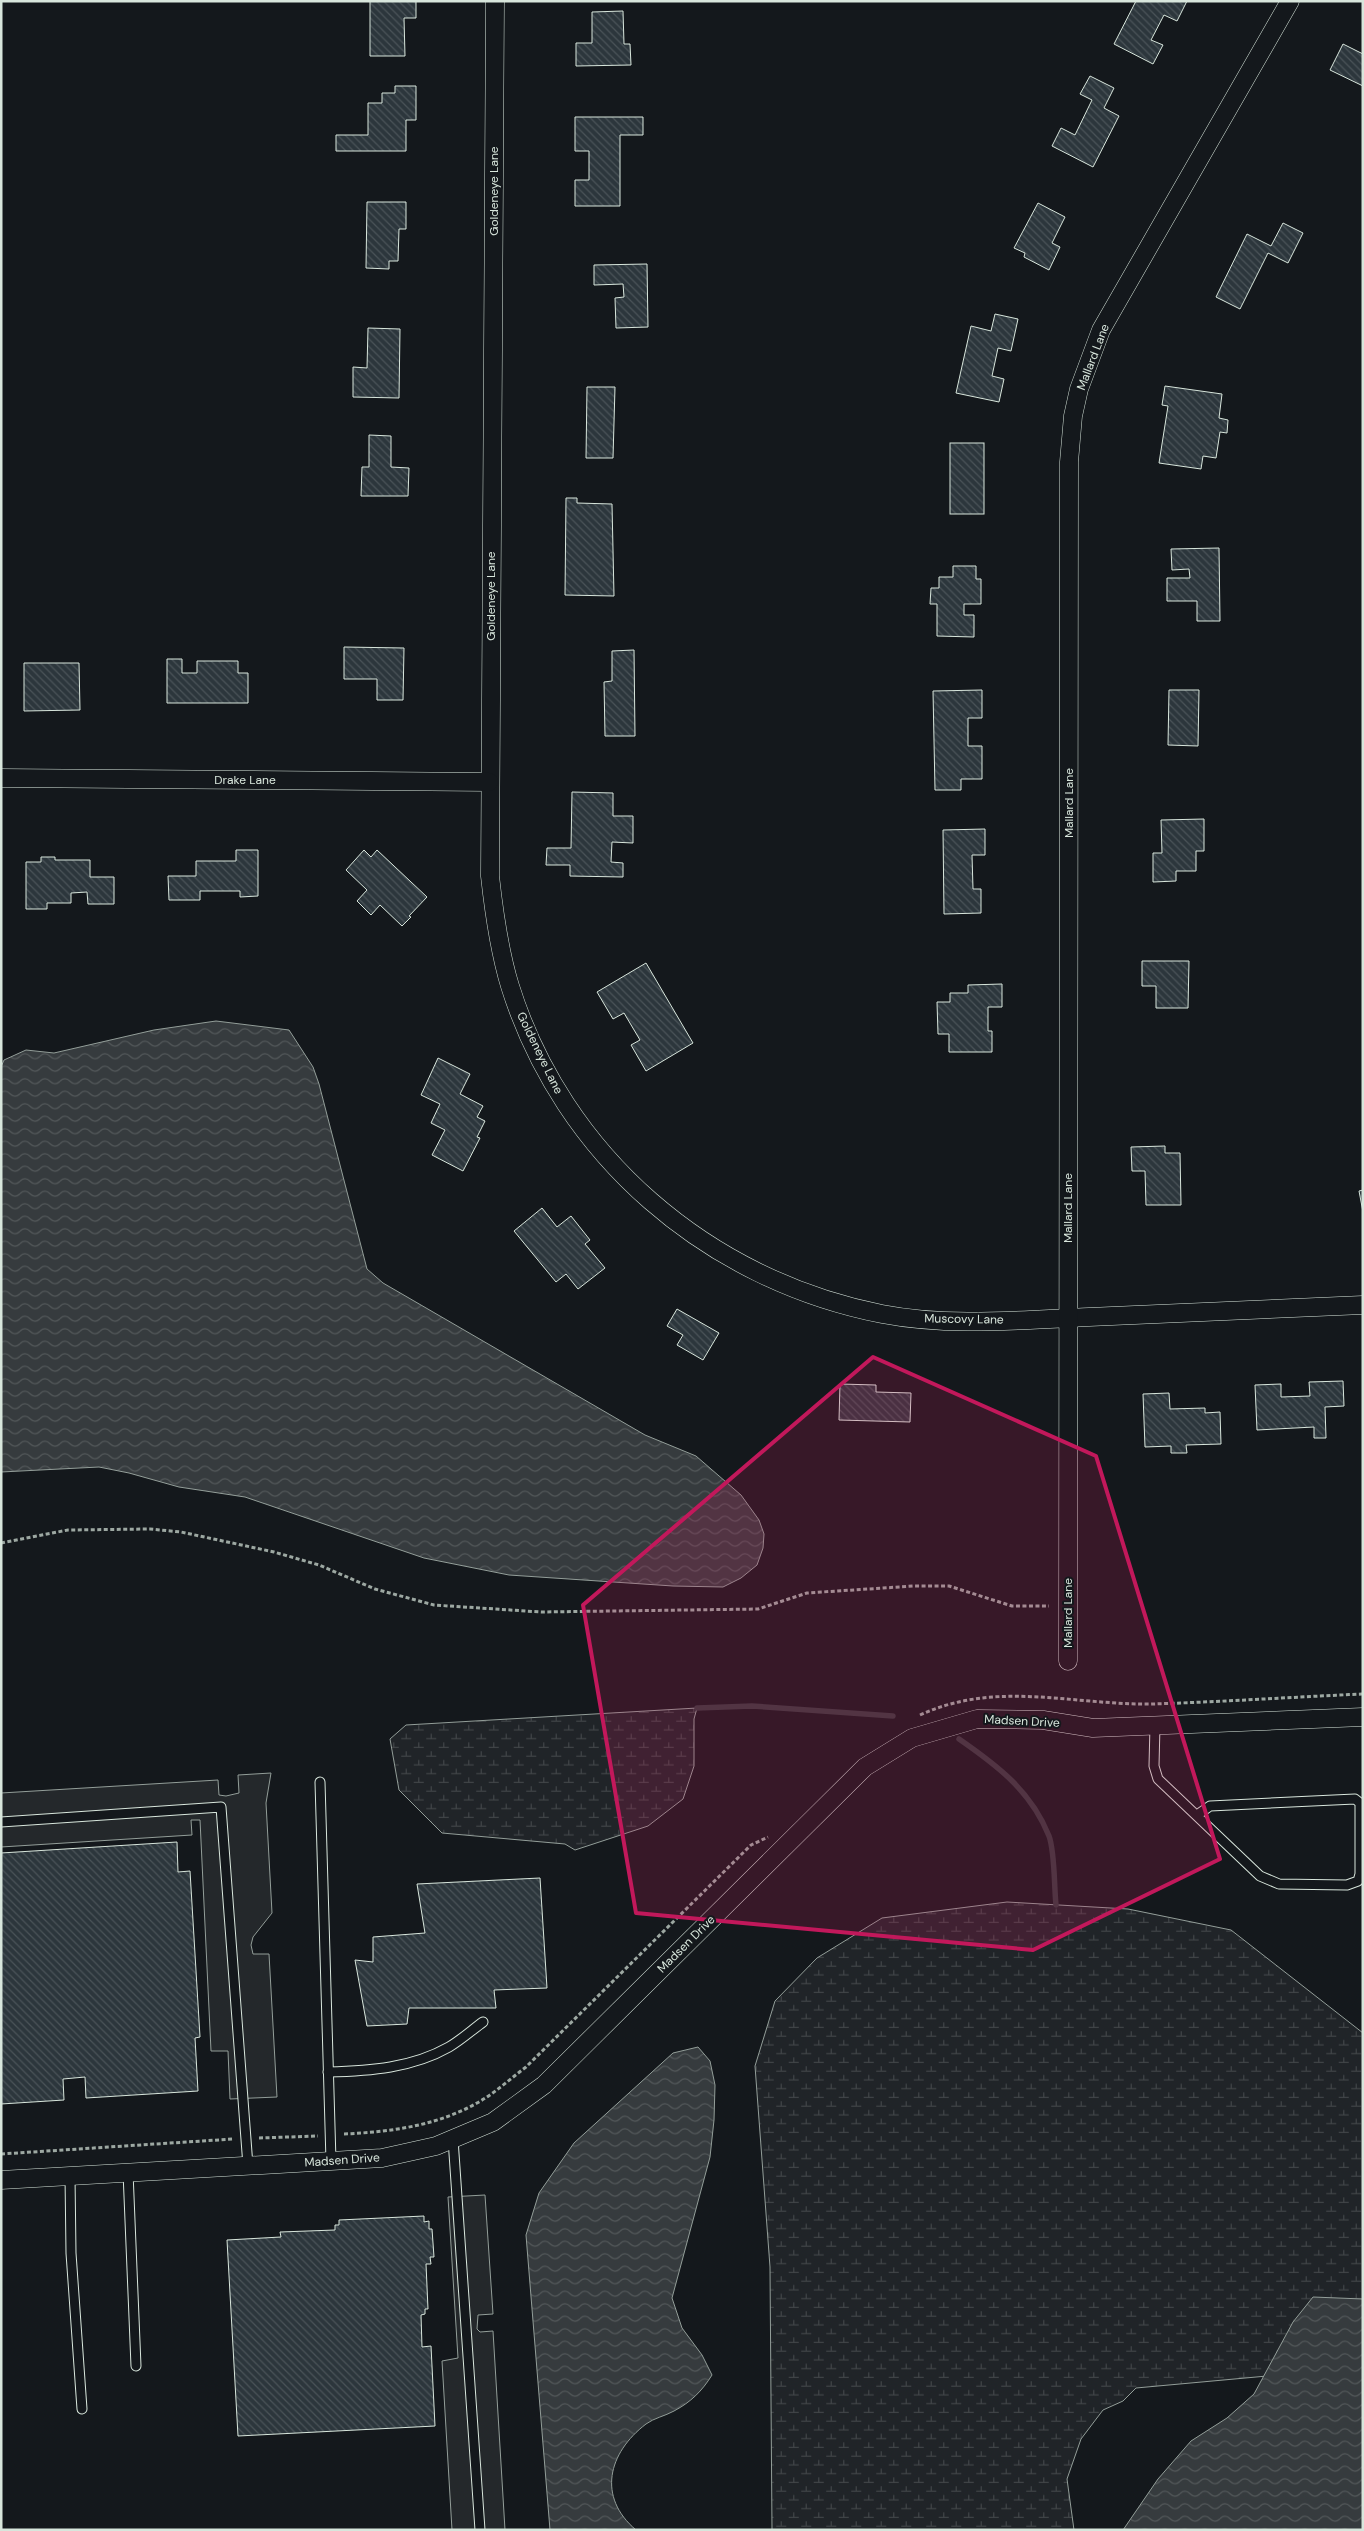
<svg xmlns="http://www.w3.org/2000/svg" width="1364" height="2531" font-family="'DM Sans',sans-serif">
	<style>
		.wetland { fill: url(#wetland-marsh); stroke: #939e99 }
		.parking { fill: #24282b; stroke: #939e99 }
		.water { fill: url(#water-waves); stroke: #939e99 }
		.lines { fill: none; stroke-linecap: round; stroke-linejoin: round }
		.stream { stroke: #363b3e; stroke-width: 5.5 }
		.building { fill: url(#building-back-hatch); stroke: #d8e6dc }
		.service-casing { stroke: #d8e6dc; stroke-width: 11 }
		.minor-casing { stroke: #d8e6dc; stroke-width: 19 }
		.path { stroke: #9da8a2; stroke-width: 3; stroke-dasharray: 4 2.5; stroke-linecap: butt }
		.service { stroke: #14181c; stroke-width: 9 }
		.minor { stroke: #14181c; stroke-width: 18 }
		.marked { fill: #c2185b; fill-opacity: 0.2; stroke: #c2185b; stroke-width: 4; stroke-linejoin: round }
		.labels { text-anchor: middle; stroke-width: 4; stroke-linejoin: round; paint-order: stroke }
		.street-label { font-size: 12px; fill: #d8e6dc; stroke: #14181c }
	</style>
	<defs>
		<pattern id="wetland-marsh" width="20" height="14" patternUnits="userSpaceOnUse" patternTransform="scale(1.25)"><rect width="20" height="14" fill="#202428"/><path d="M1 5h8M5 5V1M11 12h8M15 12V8" fill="none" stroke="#404447"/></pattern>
		<pattern id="water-waves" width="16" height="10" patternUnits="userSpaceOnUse" patternTransform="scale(1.25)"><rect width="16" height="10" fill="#363b3e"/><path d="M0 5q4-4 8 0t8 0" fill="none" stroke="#525759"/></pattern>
		<pattern id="building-back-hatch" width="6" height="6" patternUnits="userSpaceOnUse" patternTransform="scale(1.25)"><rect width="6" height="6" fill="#2c363c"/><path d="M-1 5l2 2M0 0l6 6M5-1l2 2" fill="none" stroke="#4a5358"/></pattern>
	</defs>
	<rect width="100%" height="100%" fill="#14181c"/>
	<g class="wetland">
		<polygon points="697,1708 694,1719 694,1766 683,1799 648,1826 575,1850 565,1844 442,1833 399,1790 390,1739 406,1725"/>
		<polygon points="1007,1902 1128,1909 1231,1930 1363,2033 1363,2354 1311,2372 1136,2388 1123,2401 1103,2410 1081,2439 1067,2479 1074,2530 772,2530 770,2267 755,2066 775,2001 817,1958 882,1918"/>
	</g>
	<g class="parking">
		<polygon points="271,1773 266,1803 272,1913 253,1937 251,1945 253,1954 269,1954 277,2097 230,2099 228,2051 211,2051 200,1820 191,1820 192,1835 1,1847 1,1793 218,1780 219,1795 226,1796 239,1793 238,1775"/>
		<polygon points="485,2195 493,2314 478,2315 477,2329 480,2332 493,2331 505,2530 452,2530 442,2361 458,2358 448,2197"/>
	</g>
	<g class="water">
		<polygon points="216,1021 289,1030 313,1067 319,1084 367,1269 383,1283 645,1435 696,1456 741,1495 759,1520 764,1534 763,1548 757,1565 741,1578 723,1587 673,1586 509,1575 424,1558 245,1497 179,1487 129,1473 99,1467 1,1472 1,1067 4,1060 26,1050 54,1053 154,1030"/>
		<path d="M698,2047L710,2061L715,2085L714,2120L710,2157L672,2298L682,2328L702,2355L712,2375C702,2391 691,2402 674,2411C665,2416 654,2418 646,2424C608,2453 597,2497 636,2530H550L526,2235L539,2193L574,2143L673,2053Z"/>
		<polygon points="1313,2297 1363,2299 1363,2530 1123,2530 1158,2479 1191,2441 1227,2418 1254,2394 1293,2322"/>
	</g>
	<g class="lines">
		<g class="stream">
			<polyline points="697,1708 752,1706 893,1716"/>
			<path d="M959,1739C998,1766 1031,1791 1049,1836C1055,1852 1054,1887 1056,1905"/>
		</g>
	</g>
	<g class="building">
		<polygon points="370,1 416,1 416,18 404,18 405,56 370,56"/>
		<polygon points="1136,1 1187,1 1177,21 1164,15 1151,40 1163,45 1153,64 1114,44"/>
		<polygon points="623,11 624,44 630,44 631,65 576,66 576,43 592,43 592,12"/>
		<polygon points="1343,44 1363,54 1363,86 1330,70"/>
		<polygon points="1090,76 1114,88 1104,108 1119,116 1093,167 1052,146 1061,128 1075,135 1092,100 1080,94"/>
		<polygon points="395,86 416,86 416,120 406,120 406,151 336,151 336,135 368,135 368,103 382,103 382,93 395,93"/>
		<polygon points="575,117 643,117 643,135 620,135 620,206 575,206 575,180 589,180 589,151 575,151"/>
		<polygon points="367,202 406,202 406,229 399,229 398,261 389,261 389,269 366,268"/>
		<polygon points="1038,203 1065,217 1052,243 1060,247 1049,270 1024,257 1025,253 1014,248"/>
		<polygon points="1283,223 1303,233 1288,263 1268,253 1240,309 1216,297 1247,234 1271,246"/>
		<polygon points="647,264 648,327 616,328 615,298 624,297 623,284 594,285 594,265"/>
		<polygon points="995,314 1018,319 1011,351 998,348 992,376 1004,379 999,402 956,393 971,326 991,331"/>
		<polygon points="368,328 400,329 399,398 353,397 353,367 367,368"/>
		<polygon points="1165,386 1222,394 1219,418 1228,420 1227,433 1220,432 1216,458 1203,456 1201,469 1159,463 1168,406 1162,405"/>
		<polygon points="587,387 615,387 613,458 586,458"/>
		<polygon points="369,435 391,436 391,467 409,468 408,496 361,496 362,467 369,467"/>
		<rect x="950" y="443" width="34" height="71"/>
		<polygon points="566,498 577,498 577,503 612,504 614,596 565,595"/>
		<polygon points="1219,548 1220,621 1197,621 1197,601 1167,601 1167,578 1190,578 1189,569 1172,570 1171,549"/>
		<polygon points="953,566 976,566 976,579 981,579 981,604 964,604 964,615 974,615 974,637 937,636 937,604 930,604 931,588 939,588 939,577 953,577"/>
		<polygon points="344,647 404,648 403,700 377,700 377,679 344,679"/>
		<polygon points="634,650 635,736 605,736 604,682 612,681 612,651"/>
		<polygon points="167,659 182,659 182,673 197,673 197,661 238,661 238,673 248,673 248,703 167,703"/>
		<polygon points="24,663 79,663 80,710 24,711"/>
		<polygon points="982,690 982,718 968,718 968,746 982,746 982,779 961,779 961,790 935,790 933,691"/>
		<polygon points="1169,690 1199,690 1198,746 1168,745"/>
		<polygon points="572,792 613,793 613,816 633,816 633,843 612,842 611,862 623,863 623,877 570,876 570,865 546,865 547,848 571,848"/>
		<polygon points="1204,819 1204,851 1196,851 1196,871 1176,871 1176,881 1153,882 1153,853 1162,853 1161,820"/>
		<polygon points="985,829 985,855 972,855 973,889 981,889 981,913 944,914 943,830"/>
		<polygon points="236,850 258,850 258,896 240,897 240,891 200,891 200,900 169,900 168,876 196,876 196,861 236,861"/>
		<polygon points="364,850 371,857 377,850 427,897 409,916 411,917 402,926 380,905 371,915 357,901 367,890 346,870"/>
		<polygon points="41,857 55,857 55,860 90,860 90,877 114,877 114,904 88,904 87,892 71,893 71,903 47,903 47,909 26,909 26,862 41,862"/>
		<polygon points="1142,961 1189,961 1188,1008 1156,1008 1156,986 1142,986"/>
		<polygon points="646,963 693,1043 646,1071 631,1045 640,1040 624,1013 613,1019 597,992"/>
		<polygon points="1002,984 1002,1007 988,1007 988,1031 992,1031 992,1052 949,1052 949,1034 938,1034 937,1002 950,1002 950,993 968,993 968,985"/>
		<polygon points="438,1058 470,1074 460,1094 483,1106 477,1117 485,1121 477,1137 480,1138 463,1171 432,1155 445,1130 431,1123 440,1104 421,1095"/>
		<polygon points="1165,1146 1165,1153 1180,1153 1181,1205 1146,1205 1145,1171 1132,1171 1131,1147"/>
		<polygon points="1363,1190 1363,1212 1359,1191"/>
		<polygon points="542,1208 557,1227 571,1216 590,1240 585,1244 605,1268 578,1289 566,1274 556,1282 514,1231"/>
		<polygon points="677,1309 719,1333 703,1360 677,1345 683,1335 667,1326"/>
		<polygon points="1343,1381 1344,1406 1325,1407 1326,1438 1314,1438 1314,1427 1257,1430 1255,1385 1281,1384 1281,1397 1310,1396 1309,1382"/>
		<polygon points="840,1384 876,1385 876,1392 911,1393 910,1422 839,1420"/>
		<polygon points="1169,1393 1170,1409 1205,1408 1205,1413 1220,1412 1221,1444 1186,1445 1187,1453 1171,1453 1171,1446 1145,1447 1143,1394"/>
		<polygon points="177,1842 178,1872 190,1871 200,2037 195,2038 198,2091 86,2098 85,2077 63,2079 64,2100 1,2104 1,1853"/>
		<polygon points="540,1878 547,1988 494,1990 496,2008 409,2008 407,2024 367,2026 355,1960 373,1962 373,1937 425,1933 417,1884"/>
		<polygon points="424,2216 424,2222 429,2221 429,2229 432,2229 434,2257 430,2257 431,2264 426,2264 428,2309 425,2309 425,2314 421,2315 422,2347 431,2346 435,2426 238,2436 227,2240 281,2237 280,2232 335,2230 335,2225 339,2225 339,2220"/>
	</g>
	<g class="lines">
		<g class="service-casing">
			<g id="service">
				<polyline points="1155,1725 1154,1766 1158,1779 1260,1876 1279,1884 1347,1885 1358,1881 1360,1874 1360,1803 1355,1799 1210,1806 1197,1815"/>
				<polyline points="320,1782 331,2161"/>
				<polyline points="1,1822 221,1807 248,2166"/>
				<path d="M328,2072C370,2071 412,2068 449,2047C461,2040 472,2030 483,2022"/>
				<polyline points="453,2139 480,2530"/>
				<polyline points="128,2172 136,2366"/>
				<polyline points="70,2176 71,2253 82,2409"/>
			</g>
		</g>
		<g class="minor-casing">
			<g id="minor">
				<path d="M495,1L490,876C494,913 499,950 510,986C563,1156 708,1280 882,1314C949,1327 1020,1320 1089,1317C1180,1313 1271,1309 1363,1305"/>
				<polyline points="1,778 489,782"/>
				<polyline points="1068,1661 1069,462 1073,416 1079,389 1101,330 1290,1"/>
				<polyline points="1,2180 382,2158 436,2146 493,2122 544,2085 865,1767 912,1738 977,1719 1043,1720 1093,1728 1363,1717"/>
			</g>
		</g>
		<g class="path">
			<polyline points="1,1543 68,1530 150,1529 181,1532 274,1552 319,1565 375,1589 434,1605 541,1612 758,1609 807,1593 914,1586 949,1586 1012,1606 1049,1606"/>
			<path d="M920,1715C996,1680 1071,1705 1151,1704C1221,1702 1292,1697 1363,1694"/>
			<path d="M344,2134C390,2132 436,2126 477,2103C495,2093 510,2079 526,2067L751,1845L768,1837"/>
			<polyline points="259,2138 318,2136"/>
			<polyline points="1,2154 233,2139"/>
		</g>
		<use href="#service" class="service"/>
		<use href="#minor" class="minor"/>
	</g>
	<path class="marked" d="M873,1357L1096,1456L1220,1859L1033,1950L636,1913L583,1605Z"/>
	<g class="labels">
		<g class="street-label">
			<text transform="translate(494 191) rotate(-90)" y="4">Goldeneye Lane</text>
			<text transform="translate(1093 357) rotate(-69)" y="4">Mallard Lane</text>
			<text transform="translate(491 596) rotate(-90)" y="4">Goldeneye Lane</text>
			<text x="245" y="784">Drake Lane</text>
			<text transform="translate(1069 803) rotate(-90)" y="4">Mallard Lane</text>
			<text transform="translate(540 1053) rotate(64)" y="4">Goldeneye Lane</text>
			<text transform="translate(1068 1208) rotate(-90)" y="4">Mallard Lane</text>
			<text transform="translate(964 1319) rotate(1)" y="4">Muscovy Lane</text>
			<text transform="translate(1068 1613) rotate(-90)" y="4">Mallard Lane</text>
			<text transform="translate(1022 1721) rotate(3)" y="4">Madsen Drive</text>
			<text transform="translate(686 1944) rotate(-45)" y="4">Madsen Drive</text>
			<text transform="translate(342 2160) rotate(-4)" y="4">Madsen Drive</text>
		</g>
	</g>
	<rect width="1364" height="2531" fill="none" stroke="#d8e6dc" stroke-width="5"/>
</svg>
